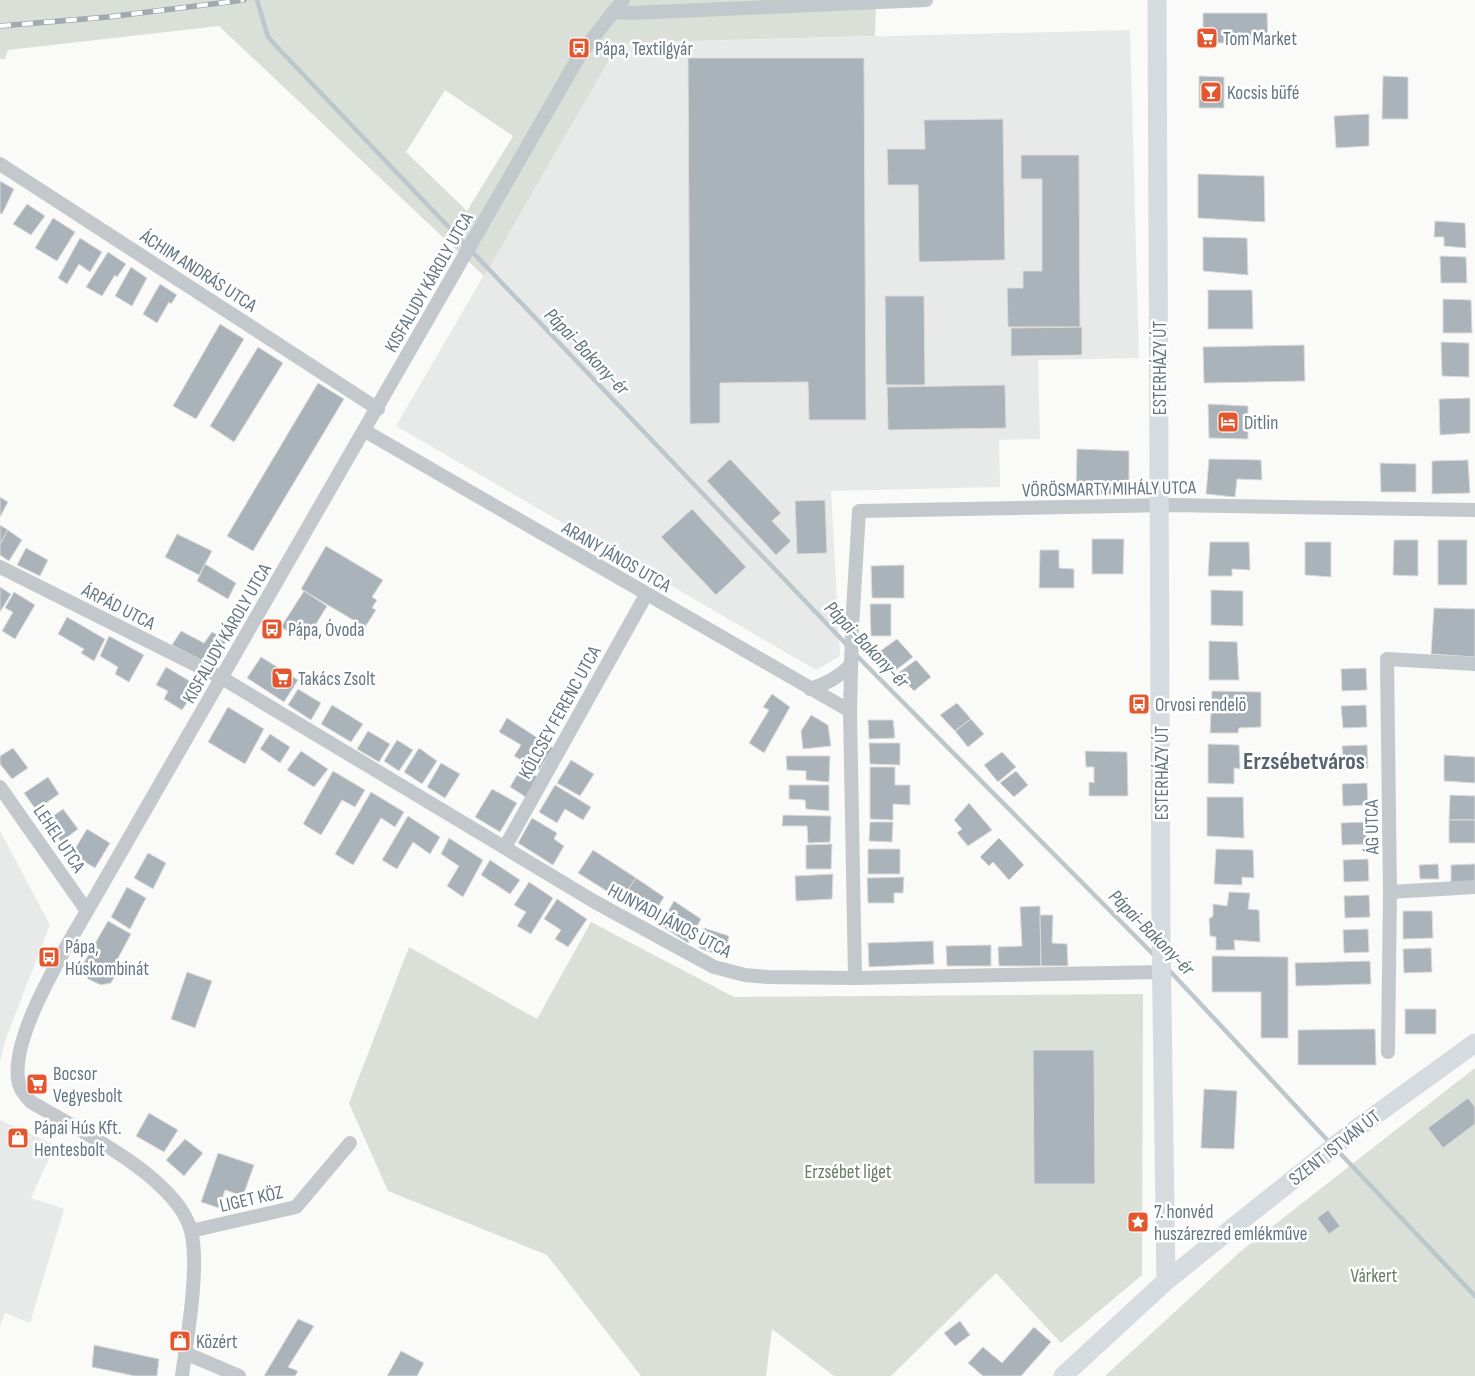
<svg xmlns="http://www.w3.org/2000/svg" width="1475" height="1376" font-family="'Sofia Sans Condensed',sans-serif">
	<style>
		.built { fill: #e8e9e9 }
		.green { fill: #dadfd7; fill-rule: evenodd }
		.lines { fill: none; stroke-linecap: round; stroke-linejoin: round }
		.stream { stroke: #bbc7cb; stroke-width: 4.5 }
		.building { fill: #aab3b9; stroke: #dcdcda }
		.street { stroke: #c3c8cc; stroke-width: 14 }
		.secondary { stroke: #d6dbdf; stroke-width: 19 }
		.rail-casing { stroke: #a2aab0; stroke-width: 5.5 }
		.rail { stroke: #fff; stroke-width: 4; stroke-dasharray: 11; stroke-linecap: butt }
		.labels { text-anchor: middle; stroke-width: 5; stroke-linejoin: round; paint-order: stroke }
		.poi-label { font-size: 19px; fill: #657683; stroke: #fff; text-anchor: start }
		.street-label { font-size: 19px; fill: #657683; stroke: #fff }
		.park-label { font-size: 19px; fill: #687a64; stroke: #fff }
		.water-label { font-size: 20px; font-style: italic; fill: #60757c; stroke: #fff }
		.district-label { font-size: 24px; font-weight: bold; fill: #57646e; stroke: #fff }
	</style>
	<rect width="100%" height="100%" fill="#fafaf8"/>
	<g class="built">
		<polygon points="1130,30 1139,358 1038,360 1040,439 999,440 1000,487 831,491 840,656 816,670 396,426 619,43"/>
		<polygon points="0,831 50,925 6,1038 0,1062"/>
		<polygon points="0,1120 55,1145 31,1198 64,1209 30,1323 5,1313 0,1327"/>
	</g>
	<g class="green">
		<path d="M0,0H876L875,36L619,43L484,276L219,26L8,50L5,59H0ZM445,90L513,136L467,211L406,152Z"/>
		<polygon points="591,922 734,997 1143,994 1142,1275 1061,1343 996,1273 891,1376 834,1376 772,1329 766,1376 641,1376 547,1255 388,1191 349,1103 409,947 537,1019"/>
		<polygon points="1475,1068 1475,1376 1105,1376 1241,1251"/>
	</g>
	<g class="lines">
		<g class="stream">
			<polyline points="257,0 268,37 278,48 847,645"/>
			<polyline points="854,653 1155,956"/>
			<polyline points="1168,969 1331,1144"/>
			<polyline points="1337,1150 1475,1296"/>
		</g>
	</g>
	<g class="building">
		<polygon points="1203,13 1267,13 1268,43 1203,43"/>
		<polygon points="688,58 864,58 866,420 809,420 808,382 720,383 720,423 690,424"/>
		<polygon points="1199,76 1224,77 1224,108 1199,108"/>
		<polygon points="1383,76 1408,77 1408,119 1382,119"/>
		<polygon points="1369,114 1369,146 1336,148 1334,116"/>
		<polygon points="1003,119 1005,260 919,262 918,185 888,185 887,149 925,149 924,120"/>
		<polygon points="1021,155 1079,155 1080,327 1008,327 1007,288 1023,288 1023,271 1042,271 1042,179 1021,179"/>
		<polygon points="1198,174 1264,176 1265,222 1198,218"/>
		<polygon points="0,181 14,189 2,214 0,213"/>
		<polygon points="27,204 45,216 31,235 13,224"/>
		<polygon points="53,218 75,232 57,261 35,248"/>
		<polygon points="1435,221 1465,223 1466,248 1444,246 1444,237 1434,237"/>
		<polygon points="1203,237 1247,238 1248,275 1203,271"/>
		<polygon points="80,238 102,252 90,272 79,264 67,284 58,278"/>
		<polygon points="108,252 126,264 117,277 115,275 102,296 86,287"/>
		<polygon points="1440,256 1466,257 1467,283 1441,283"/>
		<polygon points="131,267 147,278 132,306 115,296"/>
		<polygon points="160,284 177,295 171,304 169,302 157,323 143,314"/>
		<polygon points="1208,290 1252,290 1253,329 1208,329"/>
		<polygon points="885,296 924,296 925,385 886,385"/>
		<polygon points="1443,299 1471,300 1472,333 1443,333"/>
		<polygon points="220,324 244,339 196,419 173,406"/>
		<polygon points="1082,327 1082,355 1011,356 1011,328"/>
		<polygon points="1441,342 1469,343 1469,377 1442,376"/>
		<polygon points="1304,345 1305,381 1204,383 1203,347"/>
		<polygon points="258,347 283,363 234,442 210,426"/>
		<polygon points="318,383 344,399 253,551 227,536"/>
		<polygon points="1005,385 1006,428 888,430 887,387"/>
		<polygon points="1470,398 1470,433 1440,435 1439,399"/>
		<polygon points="1208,404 1248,406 1248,439 1209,438"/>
		<polygon points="1077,449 1129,451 1129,495 1076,493"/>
		<polygon points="730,459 781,513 772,521 791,541 776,555 707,481"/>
		<polygon points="1209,459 1261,460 1262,480 1237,479 1235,497 1206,494"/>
		<polygon points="1468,460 1470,493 1432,494 1432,461"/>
		<polygon points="1380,463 1416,464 1416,492 1381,492"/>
		<polygon points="0,497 8,502 0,517"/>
		<polygon points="825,500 827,553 797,554 795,501"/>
		<polygon points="692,509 746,567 716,595 661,537"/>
		<polygon points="0,525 8,530 0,544"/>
		<polygon points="8,530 22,540 9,561 0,555 0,544"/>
		<polygon points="177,534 212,551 199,575 165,557"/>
		<polygon points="1092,539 1124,539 1123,574 1092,574"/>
		<polygon points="1394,540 1418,540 1418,576 1393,575"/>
		<rect x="1438" y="540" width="29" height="45"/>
		<polygon points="1210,542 1249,542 1250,570 1232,569 1232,576 1208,576"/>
		<polygon points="1305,542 1331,542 1331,577 1305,575"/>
		<polygon points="326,546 383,580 372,597 377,600 372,608 376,610 365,627 301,589"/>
		<polygon points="26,548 48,560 40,576 17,565"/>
		<polygon points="1040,550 1059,550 1059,568 1074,569 1074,588 1039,588"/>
		<polygon points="205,564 236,583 228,599 197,581"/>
		<polygon points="904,565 904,598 872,598 871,566"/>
		<polygon points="0,587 11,594 0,612"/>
		<polygon points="1211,590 1243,591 1243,626 1211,625"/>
		<polygon points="304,591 327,606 305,642 281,627"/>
		<polygon points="14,592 35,605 15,639 2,631 13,612 5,608"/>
		<polygon points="870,604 891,604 891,636 871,636"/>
		<polygon points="1434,608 1475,609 1475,657 1431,654"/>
		<polygon points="67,617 105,639 94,661 81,653 84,649 58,634"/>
		<polygon points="181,631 204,643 212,632 227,640 211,665 172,645"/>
		<polygon points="109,636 144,655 129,682 115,674 118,667 100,656"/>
		<polygon points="897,639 913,657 896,670 879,652"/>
		<polygon points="1209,641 1237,642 1239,680 1209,680"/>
		<polygon points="261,657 298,680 284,702 247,678"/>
		<polygon points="916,660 931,677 914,691 897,674"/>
		<polygon points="166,667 198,686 182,710 164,699 168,691 156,685"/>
		<polygon points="1366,668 1367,690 1342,691 1341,669"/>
		<polygon points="298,689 321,703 311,720 288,705"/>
		<polygon points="1212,691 1261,692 1261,727 1239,728 1238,733 1210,733"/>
		<polygon points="772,694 790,707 764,753 749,743 769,710 763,707"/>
		<polygon points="957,703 971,719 955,731 940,715"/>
		<polygon points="332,705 363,724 351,742 321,724"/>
		<polygon points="1366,705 1367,727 1343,728 1341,706"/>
		<polygon points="228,707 264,729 245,764 208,742"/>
		<polygon points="811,715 828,725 831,746 803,749 801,731"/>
		<polygon points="507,718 553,748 539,770 514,756 521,745 499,732"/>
		<polygon points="971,719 984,734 968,747 955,731"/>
		<polygon points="868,720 893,720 895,738 869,739"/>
		<polygon points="368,731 390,744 379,762 357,749"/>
		<polygon points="270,734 290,747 280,763 260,749"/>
		<polygon points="397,740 413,750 399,771 384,761"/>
		<polygon points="869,743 900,743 900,765 870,764"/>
		<polygon points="1208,744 1239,745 1240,769 1234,768 1234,784 1208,783"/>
		<polygon points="1367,745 1368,768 1344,769 1342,746"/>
		<polygon points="13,748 28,768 12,779 0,764 0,756"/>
		<polygon points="419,748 437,761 422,784 404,772"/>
		<polygon points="301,751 328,769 314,787 287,770"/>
		<polygon points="1085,751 1127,752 1128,796 1089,796 1089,782 1094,783 1094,767 1086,767"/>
		<polygon points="1002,752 1016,767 998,782 984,765"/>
		<polygon points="1444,755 1475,757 1475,783 1444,781"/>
		<polygon points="786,756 830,756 829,782 806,780 806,771 787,770"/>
		<polygon points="571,760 594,774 580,796 557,783"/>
		<polygon points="441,763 460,774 445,798 427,787"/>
		<polygon points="870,767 895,767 895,785 910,785 910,805 893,804 893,820 870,819"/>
		<polygon points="521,768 538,777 526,797 510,787"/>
		<polygon points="333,771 365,790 355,807 342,800 321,835 303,824"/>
		<polygon points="1016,771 1028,785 1014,797 1000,783"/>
		<polygon points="48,777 59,794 36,810 24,793"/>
		<polygon points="1367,783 1368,805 1343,806 1342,784"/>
		<polygon points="555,785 591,807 583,820 565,809 557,823 539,812"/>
		<polygon points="789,785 829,785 829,811 806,809 805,800 789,799"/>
		<polygon points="492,789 517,803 500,832 475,817"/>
		<polygon points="371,792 404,812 395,827 381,818 353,865 335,854"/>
		<polygon points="1450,795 1475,796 1475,820 1449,820"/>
		<polygon points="1207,797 1243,797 1244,838 1207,836"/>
		<polygon points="969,803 992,830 968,846 957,833 962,829 954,820"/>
		<polygon points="63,809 78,829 61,842 46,821"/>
		<polygon points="783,815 831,816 830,842 808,843 807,826 782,826"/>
		<polygon points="408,816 440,837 430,854 413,842 397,869 382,860"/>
		<polygon points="532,818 557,833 554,839 564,846 553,865 518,843"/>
		<rect x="1449" y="820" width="26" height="23"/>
		<polygon points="870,822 893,822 892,842 869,841"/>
		<polygon points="1366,822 1367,844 1342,845 1341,823"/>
		<polygon points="87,829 110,843 95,868 72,854"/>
		<polygon points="449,838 483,860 463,897 447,886 459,866 441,854"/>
		<polygon points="999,838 1024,865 1009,880 993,862 989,866 980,857"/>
		<polygon points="832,844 831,869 806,869 806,845"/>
		<rect x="868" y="849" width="32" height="25"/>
		<polygon points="1216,849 1253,850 1254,878 1242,877 1242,885 1214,884"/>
		<polygon points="593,850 636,878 621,900 578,873"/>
		<polygon points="148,853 166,863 153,889 134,878"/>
		<polygon points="1368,859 1369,881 1344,882 1343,860"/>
		<polygon points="490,860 520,880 510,894 481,875"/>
		<polygon points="1438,864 1439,879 1420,879 1419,865"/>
		<polygon points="1475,864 1475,884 1451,886 1451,865"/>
		<polygon points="833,874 832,899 796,901 795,876"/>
		<polygon points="904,877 903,893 894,893 894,903 868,903 867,878"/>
		<polygon points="636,878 664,897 650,919 621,900"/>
		<polygon points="529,882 553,898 531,934 517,926 526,912 514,905"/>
		<polygon points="127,887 146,898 130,929 111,917"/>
		<polygon points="1229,892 1250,893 1248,909 1259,910 1260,942 1234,940 1235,950 1216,950 1216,937 1210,936 1209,919 1213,916 1213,904 1227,906"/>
		<polygon points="1369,895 1370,917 1345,918 1344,896"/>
		<polygon points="557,899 587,919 568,947 555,939 561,930 544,919"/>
		<polygon points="674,901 701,919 688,943 660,925"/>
		<polygon points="1040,906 1041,966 999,966 998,947 1022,946 1020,907"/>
		<polygon points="1403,911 1432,911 1433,938 1403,939"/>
		<polygon points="1040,915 1053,915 1052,943 1067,944 1068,966 1041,966"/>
		<polygon points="108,921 131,934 117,960 122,963 111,983 101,985 88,979 82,966"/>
		<polygon points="704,928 729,936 724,957 699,948"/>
		<polygon points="1368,929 1369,952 1344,953 1343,930"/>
		<polygon points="933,941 934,964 869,967 868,943"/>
		<polygon points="991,945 991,966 947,966 946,946"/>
		<polygon points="1431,948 1432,972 1404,973 1403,949"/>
		<polygon points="1212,956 1288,957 1288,1038 1261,1038 1261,992 1212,992"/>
		<polygon points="1370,961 1371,984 1296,986 1295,963"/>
		<polygon points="187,972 212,981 195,1028 171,1019"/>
		<rect x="1405" y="1009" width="31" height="25"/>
		<polygon points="1375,1029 1376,1065 1298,1065 1298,1030"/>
		<polygon points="1033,1050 1094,1050 1095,1184 1034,1184"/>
		<polygon points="1204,1089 1237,1091 1234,1149 1201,1148"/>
		<polygon points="1468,1098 1475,1107 1475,1124 1443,1148 1428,1128"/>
		<polygon points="149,1113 178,1130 164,1152 136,1136"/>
		<polygon points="185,1139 203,1153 184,1176 166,1160"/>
		<polygon points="218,1153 254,1165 243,1196 225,1190 219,1208 201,1202"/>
		<polygon points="1328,1210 1340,1226 1329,1234 1317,1218"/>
		<polygon points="298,1319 314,1326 288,1367 298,1371 295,1376 264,1376"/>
		<polygon points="960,1321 970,1335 955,1346 944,1333"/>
		<polygon points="1034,1327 1051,1342 1021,1376 983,1376 968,1363 983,1347 1002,1363"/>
		<polygon points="94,1345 159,1359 157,1376 135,1376 92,1367"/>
		<polygon points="401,1351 424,1363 417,1376 387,1376"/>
	</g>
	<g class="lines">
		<g class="street">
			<polyline points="613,12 632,13 926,0"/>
			<polyline points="0,164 378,409"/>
			<polyline points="365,431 850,711"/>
			<polyline points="0,567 222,678 595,902 714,967 745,975 767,977 855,978 1162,972"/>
			<path d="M810,689C827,684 839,677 851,665"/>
			<polyline points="0,787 87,911"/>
			<polyline points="505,847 646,595"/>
			<polyline points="1390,892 1475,887"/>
			<polyline points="855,978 850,711 852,627 859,511 1169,505 1475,510"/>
			<polyline points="1388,1052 1390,892 1387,659 1475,664"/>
			<polyline points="191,1231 296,1207 350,1143"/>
			<polyline points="185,1353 239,1376"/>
			<path d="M182,1376C187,1339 200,1266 191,1231C177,1177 77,1129 31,1102C25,1095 19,1089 18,1079C12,1034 64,951 87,911L581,53L623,0"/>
		</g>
		<g class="secondary">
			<polyline points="1157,0 1161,936 1166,1281"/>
			<polyline points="1063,1376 1166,1281 1356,1129 1475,1043"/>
		</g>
		<g class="rail-casing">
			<polyline id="rail" points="0,26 108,17 244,0"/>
		</g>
		<use href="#rail" class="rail"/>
	</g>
	<defs>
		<g id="supermarket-square" transform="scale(1.125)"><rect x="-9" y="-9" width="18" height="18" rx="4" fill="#e4572e" stroke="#fff"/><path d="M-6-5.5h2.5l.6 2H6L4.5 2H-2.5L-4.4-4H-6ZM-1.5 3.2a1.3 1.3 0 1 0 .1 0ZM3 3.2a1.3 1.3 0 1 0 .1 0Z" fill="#fff"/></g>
		<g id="bus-square" transform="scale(1.125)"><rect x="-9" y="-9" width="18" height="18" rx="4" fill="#e4572e" stroke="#fff"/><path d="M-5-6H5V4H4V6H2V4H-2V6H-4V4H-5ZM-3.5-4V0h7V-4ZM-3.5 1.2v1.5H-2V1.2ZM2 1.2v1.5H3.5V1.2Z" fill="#fff"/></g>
		<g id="bar-square" transform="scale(1.125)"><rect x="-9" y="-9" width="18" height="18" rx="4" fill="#e4572e" stroke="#fff"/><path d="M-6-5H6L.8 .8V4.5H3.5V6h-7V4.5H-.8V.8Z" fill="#fff"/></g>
		<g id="hotel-square" transform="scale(1.125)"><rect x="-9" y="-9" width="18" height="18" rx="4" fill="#e4572e" stroke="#fff"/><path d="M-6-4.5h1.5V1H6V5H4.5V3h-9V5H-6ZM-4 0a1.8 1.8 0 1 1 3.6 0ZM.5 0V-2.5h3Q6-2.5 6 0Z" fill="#fff"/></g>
		<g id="shop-square" transform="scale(1.125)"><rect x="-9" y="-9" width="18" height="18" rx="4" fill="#e4572e" stroke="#fff"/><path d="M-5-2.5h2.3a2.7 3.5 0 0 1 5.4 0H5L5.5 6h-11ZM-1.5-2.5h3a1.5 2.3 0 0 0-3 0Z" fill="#fff"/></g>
		<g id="sight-square" transform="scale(1.125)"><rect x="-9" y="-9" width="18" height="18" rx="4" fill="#e4572e" stroke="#fff"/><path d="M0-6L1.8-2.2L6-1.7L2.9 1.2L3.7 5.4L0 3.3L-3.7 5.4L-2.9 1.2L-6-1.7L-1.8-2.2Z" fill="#fff"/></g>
	</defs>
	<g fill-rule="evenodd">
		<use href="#supermarket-square" x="1207" y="38"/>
		<use href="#bus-square" x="579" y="48"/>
		<use href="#bar-square" x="1211" y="92"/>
		<use href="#hotel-square" x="1228" y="422"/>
		<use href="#bus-square" x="272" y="629"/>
		<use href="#supermarket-square" x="282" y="678"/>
		<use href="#bus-square" x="1139" y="704"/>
		<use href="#bus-square" x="49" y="957"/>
		<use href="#supermarket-square" x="37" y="1084"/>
		<use href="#shop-square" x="18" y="1138"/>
		<use href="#sight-square" x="1138" y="1222"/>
		<use href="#shop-square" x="180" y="1341"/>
	</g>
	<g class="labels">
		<g class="poi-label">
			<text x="1223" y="45">Tom Market</text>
			<text x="595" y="55">Pápa, Textilgyár</text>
			<text x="1227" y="99">Kocsis büfé</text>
			<text x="1244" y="429">Ditlin</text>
			<text x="288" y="636">Pápa, Óvoda</text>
			<text x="298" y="685">Takács Zsolt</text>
			<text x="1155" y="711">Orvosi rendelö</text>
			<text x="65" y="953">Pápa,<tspan x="65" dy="22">Húskombinát</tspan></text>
			<text x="53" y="1080">Bocsor<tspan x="53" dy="22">Vegyesbolt</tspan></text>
			<text x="34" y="1134">Pápai Hús Kft.<tspan x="34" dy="22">Hentesbolt</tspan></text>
			<text x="1154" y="1218">7. honvéd<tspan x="1154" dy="22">huszárezred emlékműve</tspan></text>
			<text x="196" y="1348">Közért</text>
		</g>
		<g class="street-label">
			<text transform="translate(199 270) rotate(33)" y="7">ÁCHIM ANDRÁS UTCA</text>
			<text transform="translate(428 282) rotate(-60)" y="7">KISFALUDY KÁROLY UTCA</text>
			<text transform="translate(1159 368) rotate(-90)" y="7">ESTERHÁZY ÚT</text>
			<text transform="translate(1109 488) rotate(-1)" y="7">VÖRÖSMARTY MIHÁLY UTCA</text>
			<text transform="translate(617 556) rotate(30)" y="7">ARANY JÁNOS UTCA</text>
			<text transform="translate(119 606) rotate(27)" y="7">ÁRPÁD UTCA</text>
			<text transform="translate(226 633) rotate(-60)" y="7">KISFALUDY KÁROLY UTCA</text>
			<text transform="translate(559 712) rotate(-61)" y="7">KÖLCSEY FERENC UTCA</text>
			<text transform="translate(1161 773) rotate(-90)" y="7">ESTERHÁZY ÚT</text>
			<text transform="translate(1371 827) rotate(-91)" y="7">ÁG UTCA</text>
			<text transform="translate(60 838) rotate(56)" y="7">LEHEL UTCA</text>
			<text transform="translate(670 920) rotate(28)" y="7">HUNYADI JÁNOS UTCA</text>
			<text transform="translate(1334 1147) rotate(-38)" y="7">SZENT ISTVÁN ÚT</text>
			<text transform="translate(251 1198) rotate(-13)" y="7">LIGET KÖZ</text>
		</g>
		<g class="park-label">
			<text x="848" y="1178">Erzsébet liget</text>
			<text x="1374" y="1282">Várkert</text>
		</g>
		<g class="water-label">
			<text transform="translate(587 351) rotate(46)" y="7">Pápai-Bakony-ér</text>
			<text transform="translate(867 644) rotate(46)" y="7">Pápai-Bakony-ér</text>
			<text transform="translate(1152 932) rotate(45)" y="7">Pápai-Bakony-ér</text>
		</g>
		<g class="district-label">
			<text x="1304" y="769">Erzsébetváros</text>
		</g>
	</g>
</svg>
